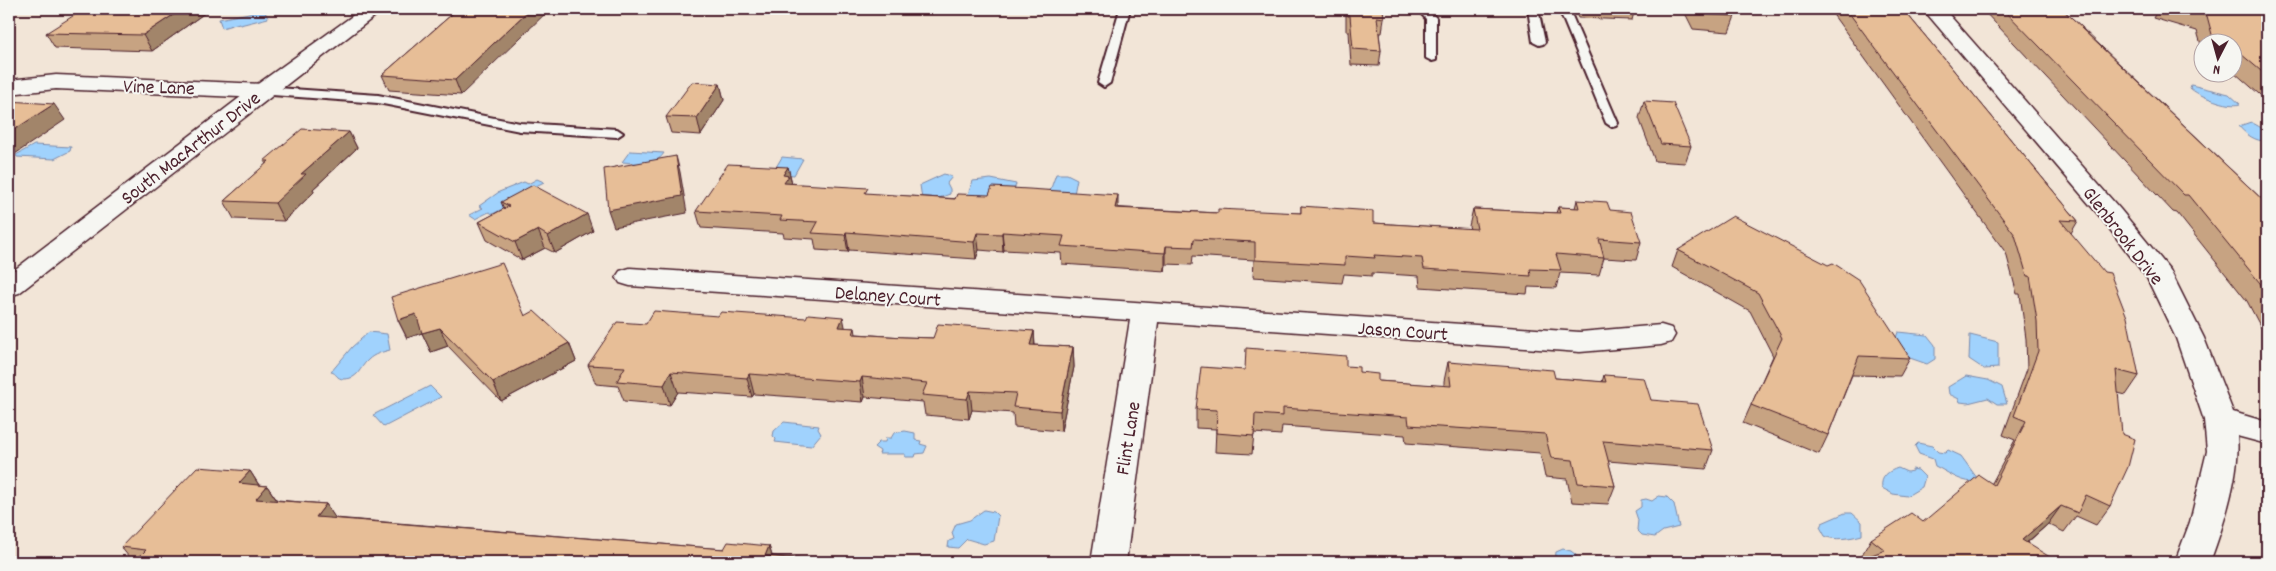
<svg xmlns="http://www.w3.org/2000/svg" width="2276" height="571" font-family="Dekko,sans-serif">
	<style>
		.water { fill: #a0d2fd; stroke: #7e8aa9 }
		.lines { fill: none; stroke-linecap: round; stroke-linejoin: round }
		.lane-casing { stroke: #4a1f2b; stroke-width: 4 }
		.street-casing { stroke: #4a1f2b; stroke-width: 3 }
		.secondary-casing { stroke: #4a1f2b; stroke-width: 3 }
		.lane { fill: #f6f6f2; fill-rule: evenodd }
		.street { fill: #f6f6f2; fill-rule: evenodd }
		.secondary { fill: #f6f6f2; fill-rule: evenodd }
		.wall { fill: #c7a382; stroke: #4a1f2b }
		.shaded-wall { fill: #a2856a; stroke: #4a1f2b }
		.building { fill: #e7be97; stroke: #4a1f2b }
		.labels { text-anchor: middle; stroke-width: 4; stroke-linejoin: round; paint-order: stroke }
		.street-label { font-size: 20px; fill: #4a1f2b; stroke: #f6f6f2 }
	</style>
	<rect width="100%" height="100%" fill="#f2e5d7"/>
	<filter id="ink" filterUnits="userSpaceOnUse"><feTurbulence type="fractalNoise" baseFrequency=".02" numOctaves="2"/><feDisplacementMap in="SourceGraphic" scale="10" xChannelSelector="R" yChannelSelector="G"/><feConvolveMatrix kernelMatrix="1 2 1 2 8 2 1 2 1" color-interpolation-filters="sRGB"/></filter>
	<g filter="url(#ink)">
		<g class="water">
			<polygon points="264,10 268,18 240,25 239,23 222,28 219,19"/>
			<path d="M2191,85L2229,94L2240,104C2230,108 2198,96 2190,88Z"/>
			<path d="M2251,122L2267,131V141C2256,142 2245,134 2239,126Z"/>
			<polygon points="34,145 71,147 70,151 54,159 17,157 16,155"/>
			<path d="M630,151L664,153C654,168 638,163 622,162Z"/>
			<polygon points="782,157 803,159 794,175 781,174 769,179"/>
			<polygon points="944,174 952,177 947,183 950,189 950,194 939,198 922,199 920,185"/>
			<polygon points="1056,174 1067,174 1077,179 1074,194 1050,191"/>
			<polygon points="537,179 544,182 534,187 537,190 493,214 489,212 475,219 469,215 483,208 479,206 499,192 524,182 528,184"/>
			<polygon points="991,179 1016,184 1012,196 966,199 973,181"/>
			<path d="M369,332L387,334L390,350C382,352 374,354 368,360C359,368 359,379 344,379C336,379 337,373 331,372L352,347Z"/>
			<polygon points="1898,332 1927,335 1935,345 1935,359 1927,364 1907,357 1895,341"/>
			<polygon points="1970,335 1998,342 1998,368 1984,369 1969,359"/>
			<polygon points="1966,376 1988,380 2002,387 2007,404 1997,404 1988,398 1968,403 1960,402 1959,399 1949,394 1948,387"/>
			<polygon points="430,386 441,397 384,427 373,415"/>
			<polygon points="784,422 819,426 818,429 821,434 811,446 775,442 776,439 773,436 774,431"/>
			<polygon points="905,431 915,433 915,440 921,441 920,444 927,446 924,453 916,454 915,457 905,457 905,454 879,454 880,451 874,447 879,442 885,442 886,438 891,438 894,433"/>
			<path d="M1918,443L1932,446L1938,452L1945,453L1948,450L1961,456L1977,478L1973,482C1958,481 1948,472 1935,466L1933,459L1919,454L1915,446Z"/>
			<path d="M1898,468L1907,472L1912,471V469L1918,470L1925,477L1922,487L1907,496L1893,494L1882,488C1880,476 1889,471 1898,468Z"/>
			<polygon points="1659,496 1667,497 1674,504 1679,527 1663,531 1655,537 1642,535 1637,530 1638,520 1635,511 1641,507 1641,500 1646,499 1652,501"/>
			<polygon points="984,510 994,512 998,516 994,541 984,544 967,539 958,548 948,547 949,541 954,539 952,533 956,524 970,520"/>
			<path d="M1845,513H1852L1862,522V535C1852,538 1833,541 1825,536L1820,527L1822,523Z"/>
			<polygon points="1563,549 1571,551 1576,555 1576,562 1552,562 1555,560 1556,552"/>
		</g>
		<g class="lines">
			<g class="lane-casing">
				<g id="lane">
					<polygon points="1120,9 1130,9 1110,83 1104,87 1098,83"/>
					<polygon points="1417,9 1428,9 1436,18 1436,60 1432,61 1426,58 1426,19"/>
					<polygon points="1528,9 1538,9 1545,42 1543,44 1539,45 1533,42"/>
					<polygon points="1559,9 1569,9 1618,123 1616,126 1612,127 1606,123"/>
					<polygon points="263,87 378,95 520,123 617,129 623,133 617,137 520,131 378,103 259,94 257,91 259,88"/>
				</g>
			</g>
			<g class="street-casing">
				<g id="street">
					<path d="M1923,9H1944L2120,209L2170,270L2204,338L2233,412L2267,422V444L2237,436C2241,472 2223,527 2210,562H2175L2190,522L2207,451L2204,420L2176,338L2147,278L2102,219Z"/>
					<polygon points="56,75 263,84 271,86 274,91 271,96 263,98 56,89 9,94 9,80"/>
					<polygon points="630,268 1580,332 1661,325 1671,328 1675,335 1671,342 1661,345 1580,352 1158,322 1126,562 1091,562 1130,320 630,286 620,283 616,277 620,271"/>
				</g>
			</g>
			<g class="secondary-casing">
				<polygon id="secondary" points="362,9 384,9 19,293 9,296 9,274 255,86"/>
			</g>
			<use href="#lane" class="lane"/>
			<use href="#street" class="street"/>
			<use href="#secondary" class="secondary"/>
		</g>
		<g class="wall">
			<polygon points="458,9 461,95 389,90 382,75"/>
			<polygon points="1346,9 1383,9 1384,18 1382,33 1379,33 1381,51 1379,66 1351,65 1349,31 1346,31"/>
			<polygon points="1574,9 1635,9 1632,20 1578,18"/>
			<polygon points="1683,9 1731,9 1735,16 1729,32 1693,29"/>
			<polygon points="1829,9 1903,9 2078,221 2071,233 2139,376 2126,395 2118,393 2110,506 2096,525 2076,516 2064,532 2048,524 2027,543 1861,559 1860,558 1871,539 1923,522 1992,483 2015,440 2003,435 2027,369 2026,339 2020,294 2017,294 2006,253"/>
			<polygon points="1982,9 2062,9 2083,28 2083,29 2267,204 2267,339 2247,301 2177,213 2173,212"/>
			<polygon points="2158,9 2267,9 2267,101 2234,72 2234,42 2204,42 2204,55 2197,31 2153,18"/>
			<polygon points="206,12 152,51 55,48 46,33"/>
			<polygon points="720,84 724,100 701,135 671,133 666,117"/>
			<polygon points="1644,101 1691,146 1685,163 1655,161 1639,118"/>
			<polygon points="349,132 357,148 313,189 314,192 284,221 234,219 224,201 266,164 264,161"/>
			<polygon points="788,167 792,183 869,194 1218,213 1301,213 1301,206 1373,223 1470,229 1469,226 1473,209 1556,213 1558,207 1575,208 1577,200 1610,210 1641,242 1636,260 1604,258 1599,275 1560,273 1556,288 1528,287 1527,294 1420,287 1419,276 1372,273 1372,276 1344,274 1342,283 1253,277 1254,260 1193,256 1192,265 1166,264 1165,271 1062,264 1061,253 1004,250 1003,252 979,250 976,259 849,250 848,252 816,250 814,239 784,237 783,233 701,228 696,211"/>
			<polygon points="501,202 593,231 555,253 545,248 522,260 487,240 479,222 504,209"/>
			<polygon points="1678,250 1910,358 1900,376 1852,375 1828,435 1819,454 1743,423 1773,356 1750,311 1672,267"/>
			<polygon points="525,316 569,343 576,361 501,401 448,346 431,352 422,333 407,338 398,320"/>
			<polygon points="845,328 855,328 856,334 904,337 933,338 1034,331 1035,345 1073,347 1074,367 1061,431 1014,427 1013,413 972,410 969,419 925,415 923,402 865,397 863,402 754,394 752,397 678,392 670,405 624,401 618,386 596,384 588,365"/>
			<polygon points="1448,362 1555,378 1602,382 1604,375 1651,400 1713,450 1706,469 1608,461 1615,486 1608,504 1572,502 1567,479 1545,477 1540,453 1406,443 1405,435 1282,426 1281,435 1254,433 1252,454 1215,452 1216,429 1196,428 1196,409 1245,370 1346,366 1378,381 1444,386 1444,381"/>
			<polygon points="250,471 259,485 267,486 277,500 326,504 335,518 724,549 769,546 772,556 839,562 133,562 121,547"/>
		</g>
		<g class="shaded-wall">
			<polygon points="182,9 205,9 206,12 152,51 143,35"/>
			<polygon points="530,9 550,9 461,95 455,80"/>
			<polygon points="720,84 724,100 701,135 697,118"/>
			<polygon points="54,104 65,120 9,158 9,133"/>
			<polygon points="349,132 357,148 313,189 314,192 284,221 275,203 301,174"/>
			<polygon points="676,156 680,172 687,213 614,227 608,210"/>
			<polygon points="788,167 792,184 788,200 783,175"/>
			<polygon points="1118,195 1118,212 1115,208"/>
			<polygon points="587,214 593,231 555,253 548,236"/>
			<polygon points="538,230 545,248 522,260 515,242"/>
			<polygon points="846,232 849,250 848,252 845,235"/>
			<polygon points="1002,232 1004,250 1003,252 1002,234"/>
			<polygon points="977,233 979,250 976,259 974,242"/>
			<polygon points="1166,246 1166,264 1165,271 1165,253"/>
			<polygon points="416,314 425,332 407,338 398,320"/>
			<polygon points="843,317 847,336 839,327"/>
			<polygon points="440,328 448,346 431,352 422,333"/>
			<polygon points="1034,331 1035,351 1030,345"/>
			<polygon points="569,343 576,361 501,401 493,382"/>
			<polygon points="1073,347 1074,367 1061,431 1060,411"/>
			<polygon points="671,372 678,392 670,405 664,385"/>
			<polygon points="749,374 754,394 752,397 747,378"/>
			<polygon points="862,377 865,397 863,402 860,382"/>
			<polygon points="970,391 972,410 969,419 967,399"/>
			<polygon points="250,471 262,490 239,483"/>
			<polygon points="267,486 280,505 256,499"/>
			<polygon points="326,504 338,522 316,517"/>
			<polygon points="2061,506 2048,524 2009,558 2022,540"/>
			<polygon points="769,546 774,562 765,556"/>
		</g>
		<g class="building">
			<polygon points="84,9 182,9 143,35 46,33"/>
			<polygon points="458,9 530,9 455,80 382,75"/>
			<polygon points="1348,9 1383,9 1384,18 1377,17 1381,51 1353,49 1350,16 1348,16"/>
			<polygon points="1695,9 1731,9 1735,16 1697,14"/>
			<polygon points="1846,9 1903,9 2078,221 2060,220 2104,272 2110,273 2127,317 2139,376 2116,370 2122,434 2135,439 2128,467 2110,506 2086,495 2078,513 2061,506 2022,540 2058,562 1853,562 1885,550 1871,539 1911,513 1923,522 1979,475 1994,485 2026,421 2014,416 2038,351 2037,321 2030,276 2027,276 2015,235"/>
			<polygon points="2003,9 2062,9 2083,28 2081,28 2267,204 2267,296 2260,283 2188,195 2184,195"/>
			<polygon points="2183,9 2267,9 2267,76 2241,54 2234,52 2234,42 2214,42 2207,16"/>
			<polygon points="692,82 720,84 697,118 666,117"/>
			<polygon points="9,101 54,104 9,133"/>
			<polygon points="1644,101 1673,103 1691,146 1661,144"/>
			<polygon points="302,129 349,132 301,174 306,174 275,203 224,201 269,161 264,161"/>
			<polygon points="676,156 682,196 608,210 604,169"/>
			<polygon points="728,164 788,167 783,175 789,176 784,183 868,188 865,193 955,199 957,194 989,195 992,187 1029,189 1118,195 1115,208 1218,213 1218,209 1301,213 1301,206 1373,211 1373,223 1477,229 1473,209 1560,213 1558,207 1579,208 1577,200 1607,202 1610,210 1631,212 1641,242 1599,239 1604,258 1556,254 1561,270 1530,269 1531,276 1424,269 1422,258 1374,255 1375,258 1345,256 1345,265 1255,260 1255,242 1194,239 1193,247 1166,246 1165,253 1061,246 1064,236 1002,232 1002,234 977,233 974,242 846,232 845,235 812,233 818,222 780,220 782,216 696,211"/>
			<polygon points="533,185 587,214 548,236 538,230 515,242 479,222 509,206 501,202"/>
			<polygon points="1733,216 1828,265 1833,263 1859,280 1910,358 1859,356 1828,435 1751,405 1782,338 1758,293 1678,250"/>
			<polygon points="502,263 525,316 534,311 569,343 493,382 440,328 422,333 416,314 398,320 391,297"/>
			<polygon points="654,311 718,316 721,312 806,318 808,314 843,317 839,327 855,328 853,334 904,337 933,338 938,324 1034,331 1030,345 1073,347 1060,411 1013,407 1016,393 970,391 967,399 922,395 927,383 862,377 860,382 749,374 747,378 671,372 664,385 617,381 625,367 588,365 617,322 646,324"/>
			<polygon points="1246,348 1346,356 1346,366 1359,367 1359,372 1378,374 1378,381 1451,386 1448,362 1553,370 1555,378 1606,382 1604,375 1644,378 1651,400 1698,404 1713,450 1603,441 1615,486 1578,483 1573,460 1551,458 1545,434 1409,425 1408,417 1283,408 1283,416 1255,414 1254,436 1216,433 1217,410 1196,409 1201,367 1245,370"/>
			<polygon points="197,467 250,471 239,483 267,486 256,499 326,504 316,517 724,549 728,542 769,546 765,556 839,562 134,562 146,550 121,547"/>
		</g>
	</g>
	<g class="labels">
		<g class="street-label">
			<text transform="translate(159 86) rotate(2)" y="7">Vine Lane</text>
			<text transform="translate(190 147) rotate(-38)" y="7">South MacArthur Drive</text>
			<text transform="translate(2124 235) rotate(52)" y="7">Glenbrook Drive</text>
			<text transform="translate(888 295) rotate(4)" y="7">Delaney Court</text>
			<text transform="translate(1403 330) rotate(4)" y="7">Jason Court</text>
			<text transform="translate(1127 438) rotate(-81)" y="7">Flint Lane</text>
		</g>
	</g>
	<rect width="2276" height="571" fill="none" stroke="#f6f6f2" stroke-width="30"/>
	<rect x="15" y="15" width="2246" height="541" fill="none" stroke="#4a1f2b" stroke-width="2" filter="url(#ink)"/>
	<g transform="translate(2218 58) rotate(186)"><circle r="24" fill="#f6f6f2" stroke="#b1a0a2"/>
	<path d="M0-4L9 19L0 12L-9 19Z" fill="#4a1f2b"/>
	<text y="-8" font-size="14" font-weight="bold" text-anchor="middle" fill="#4a1f2b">N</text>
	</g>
</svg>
